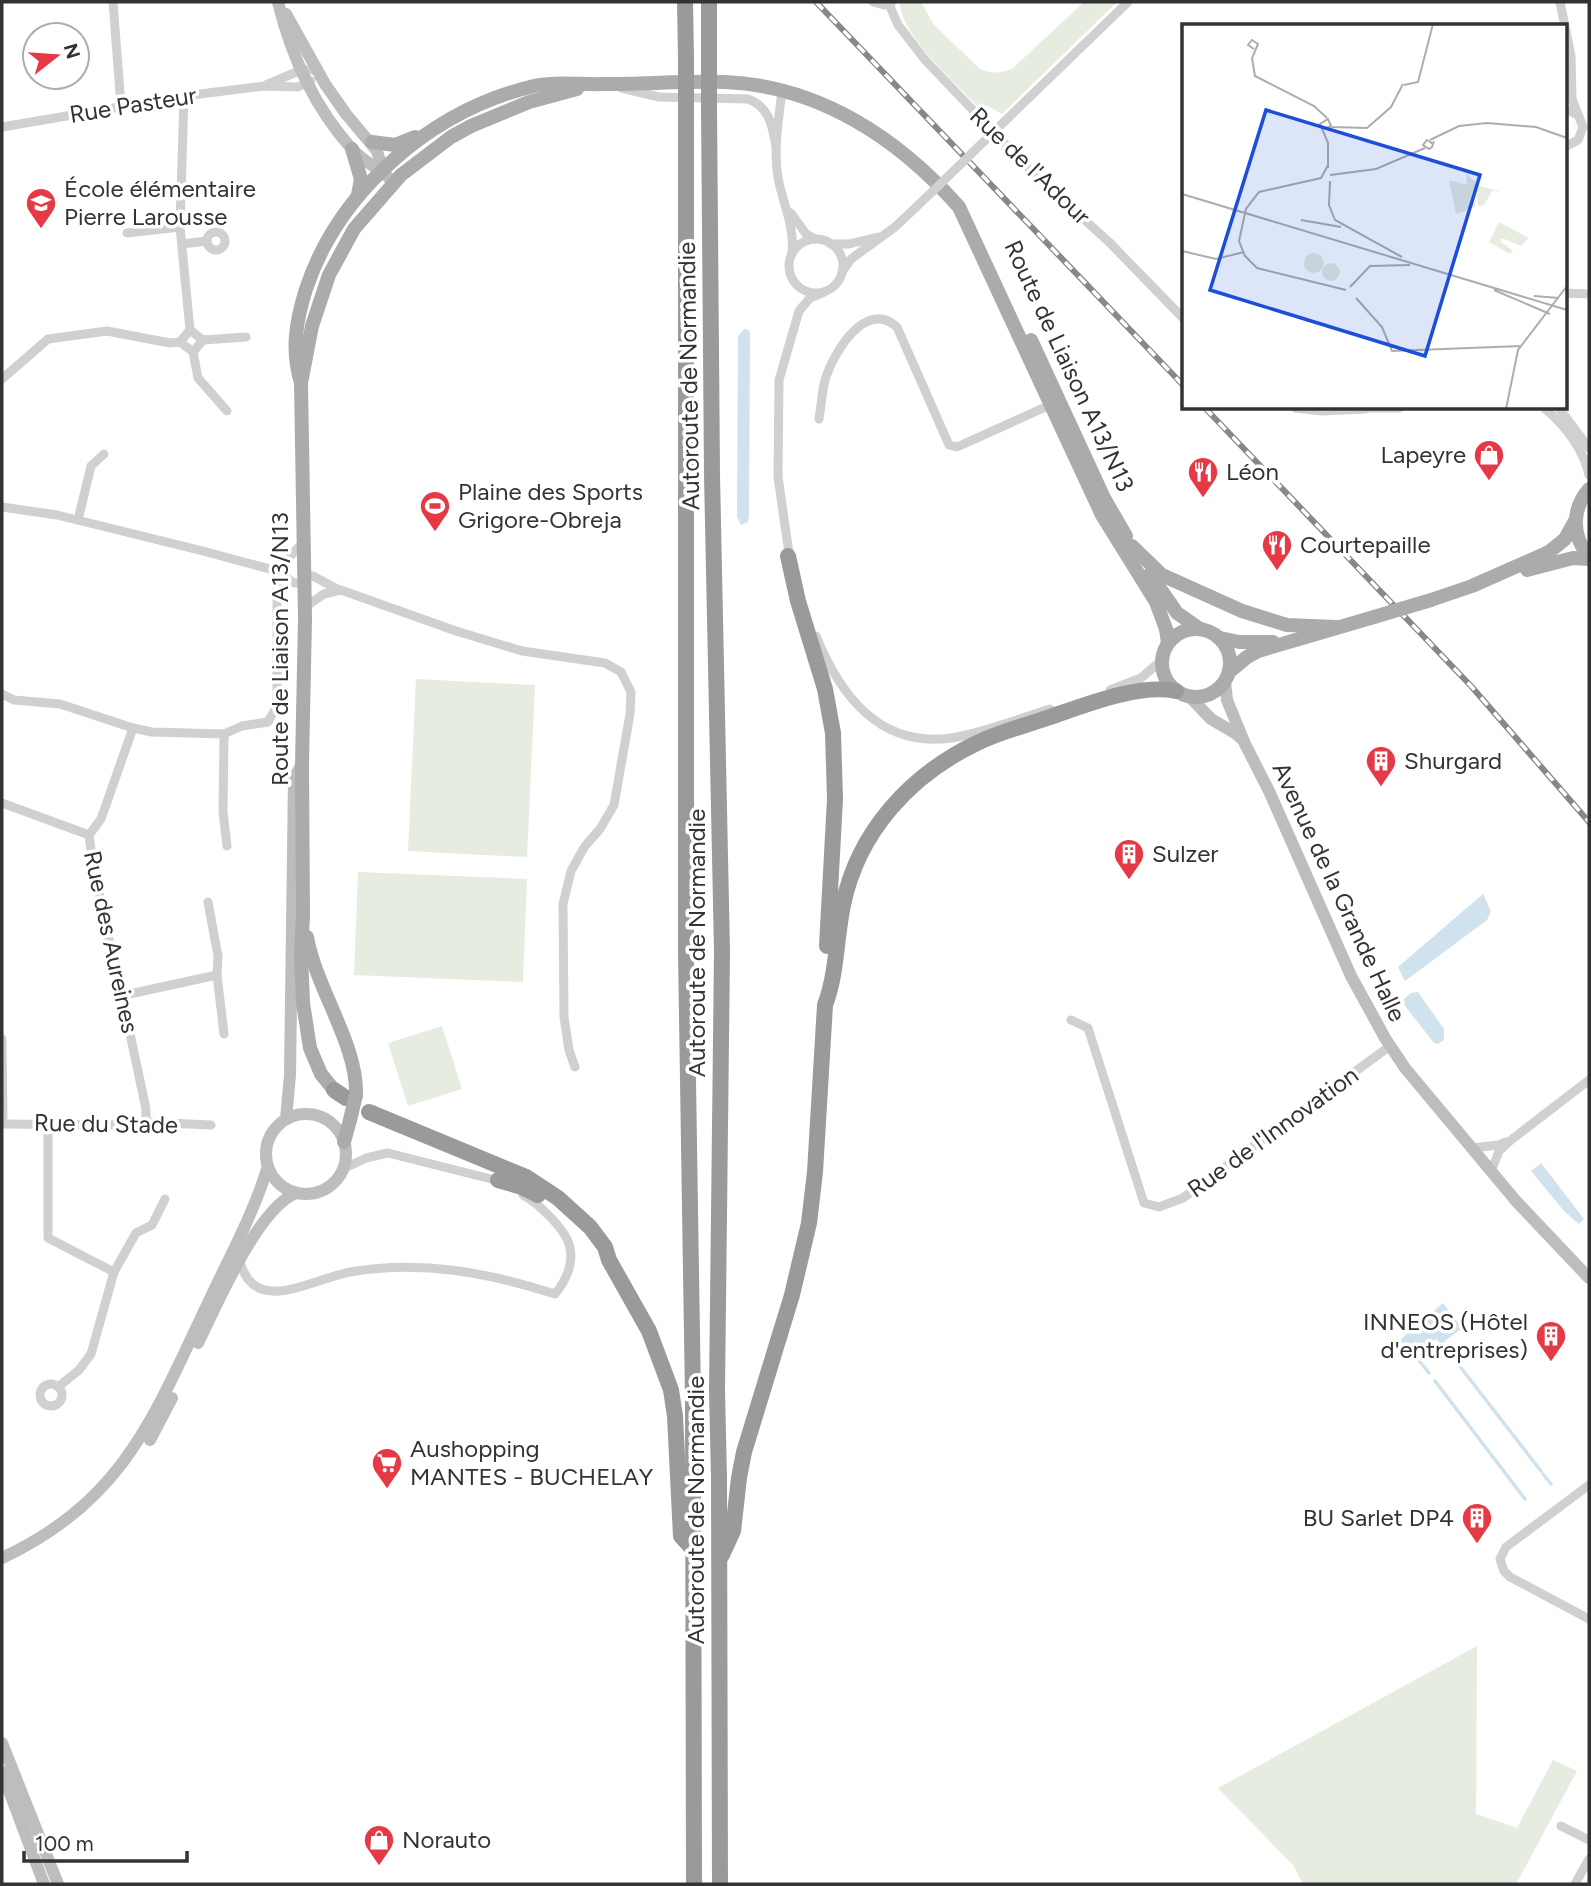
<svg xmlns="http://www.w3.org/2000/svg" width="1591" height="1886" font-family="Figtree,sans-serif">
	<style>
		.green { fill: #e6ecdf }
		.water { fill: #cfe2ee }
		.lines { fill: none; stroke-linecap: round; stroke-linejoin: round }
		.stream { stroke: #cfe2ee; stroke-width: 3.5 }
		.street { stroke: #d0d0d0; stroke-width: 9 }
		.secondary { stroke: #bdbdbd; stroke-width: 12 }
		.primary { stroke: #ababab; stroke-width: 14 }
		.highway { stroke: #9a9a9a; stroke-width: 16 }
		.rail-casing { stroke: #888; stroke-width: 6 }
		.rail { stroke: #fff; stroke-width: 3.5; stroke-dasharray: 10; stroke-linecap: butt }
		.street-bridge { stroke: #d0d0d0; stroke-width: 9 }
		.primary-bridge { stroke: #ababab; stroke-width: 14 }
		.highway-bridge { stroke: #9a9a9a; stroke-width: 16 }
		.labels { text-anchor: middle; stroke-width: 7; stroke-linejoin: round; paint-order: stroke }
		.street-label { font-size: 24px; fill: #333; stroke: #fff }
		.poi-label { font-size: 24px; fill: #333; stroke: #fff; text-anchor: start }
		.inset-road { fill: none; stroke: #adadad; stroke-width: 2 }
		.view { fill: #1d4ed8; fill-opacity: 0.15; stroke: #1d4ed8; stroke-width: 3.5 }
		.inset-edge { fill: none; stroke: #333; stroke-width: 3.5 }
	</style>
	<rect width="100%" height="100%" fill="#fff"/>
	<g class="green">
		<path d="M900,2H921L934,25L980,69C991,74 1000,73 1012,69L1084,2H1117L1002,114L988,106L979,108C957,84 899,34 900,2Z"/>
		<polygon points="416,679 535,685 527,857 408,851"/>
		<polygon points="358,872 527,879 523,982 354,975"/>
		<polygon points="442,1026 462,1089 408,1106 388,1043"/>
		<polygon points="1477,1646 1476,1814 1517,1828 1553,1760 1577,1771 1516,1884 1303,1884 1293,1865 1218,1788"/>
	</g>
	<g class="water">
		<polygon points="744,329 749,330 750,335 749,516 748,522 741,525 737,517 738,336"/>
		<polygon points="1483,894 1491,911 1487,920 1405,981 1398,967"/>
		<polygon points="1418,992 1444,1029 1444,1040 1438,1044 1434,1043 1405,1006 1404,999 1411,993"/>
		<polygon points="1541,1163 1584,1219 1579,1224 1564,1211 1531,1171"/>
		<polygon points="1443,1303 1462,1328 1441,1344 1436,1339 1413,1356 1393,1346"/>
	</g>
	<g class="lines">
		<g class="stream">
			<polyline points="1440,1339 1452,1355"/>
			<polyline points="1413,1353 1429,1373"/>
			<polyline points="1458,1364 1541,1471"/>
			<polyline points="1435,1381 1525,1499"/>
			<polyline points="1543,1474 1551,1484"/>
		</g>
		<g class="street">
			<polyline points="113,2 121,106"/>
			<polyline points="873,2 884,5 892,2"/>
			<polyline points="1560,2 1571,56 1572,99 1583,127 1578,140 1565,147"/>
			<polyline points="889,4 898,25 926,61 1032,172 1109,242 1183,318"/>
			<polyline points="266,85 301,70 317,70"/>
			<path d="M621,88L659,97L748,99C770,107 772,126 776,146"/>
			<path d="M782,90C779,119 773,149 778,178C783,204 795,227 792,254"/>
			<polyline points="184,96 180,227 190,330"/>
			<polyline points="1565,109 1578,115"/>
			<polyline points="1007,119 1128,2"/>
			<polyline points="2,127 184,96 264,86 298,87 311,81"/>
			<polyline points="791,213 806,234 815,239"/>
			<circle cx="216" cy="241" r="9"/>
			<polyline points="127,233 180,227"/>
			<circle cx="816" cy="266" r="27"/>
			<polyline points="182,244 207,241"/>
			<polyline points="831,244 849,244 878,237"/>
			<polyline points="842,272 851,259 895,227 933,191"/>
			<polyline points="1565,293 1589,294"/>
			<polygon points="190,330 203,340 193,352 180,342"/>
			<polyline points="203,340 246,337"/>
			<polyline points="193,352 198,378 227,411"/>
			<polyline points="2,379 48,339 107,331 170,343 180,342"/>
			<polyline points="1295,408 1322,411 1366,409"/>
			<polyline points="1365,408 1399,408"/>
			<path d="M1544,408C1564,424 1584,450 1589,475"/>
			<polyline points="1559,408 1589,448"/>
			<path d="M819,419C821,406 822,392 825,380C833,354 865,298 897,327L949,445L957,447L1050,405"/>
			<polyline points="2,507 57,515 203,551 277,571 294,583 305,583"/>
			<polyline points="78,520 91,466 104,454"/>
			<polyline points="790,560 778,477 779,380 799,311 810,298 824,292"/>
			<polyline points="277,571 304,541"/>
			<polyline points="305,575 313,576 339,590"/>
			<polyline points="305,607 324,594 341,590 456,631 522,651 605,663 621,672 631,692 630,714 614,805 600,829 585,846 571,871 563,904 564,1017 569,1050 575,1067"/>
			<path d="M816,636C840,695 879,748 951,738C984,733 1017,719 1050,709"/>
			<polyline points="1110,690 1141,678 1162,660"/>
			<polyline points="2,694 14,700 60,704 133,728"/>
			<polyline points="224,734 223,812 227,846"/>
			<polyline points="2,803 89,835"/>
			<polyline points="208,902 218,956 217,975 224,1034"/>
			<polyline points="125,995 217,975"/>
			<polyline points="1071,1020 1088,1028 1144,1203 1159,1207 1183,1198 1390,1046"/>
			<polyline points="2,1039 3,1123"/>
			<polyline points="146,1122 146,1109 125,1010 125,995 117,978 93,864 89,835 101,819 133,728 152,732 224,734 242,726 268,722 277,706 277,571"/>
			<polyline points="2,1124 109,1125 146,1122 211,1125"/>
			<polyline points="48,1124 48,1238 114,1272 91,1354 79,1370 58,1387"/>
			<polyline points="1471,1148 1499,1145 1506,1142"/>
			<polyline points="343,1169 366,1158 388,1153 499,1181"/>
			<polyline points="1491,1172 1499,1151 1511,1140 1589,1080"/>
			<path d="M240,1261C244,1278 253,1290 272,1291C292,1293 328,1276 350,1272C420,1260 487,1272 555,1294C565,1282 574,1264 570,1248C567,1230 538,1203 523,1195"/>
			<polyline points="114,1272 136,1233 152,1225 165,1199"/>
			<circle cx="51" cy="1395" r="11"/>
			<polyline points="1589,1485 1506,1547 1500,1559 1504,1571 1510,1577 1589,1619"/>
			<polyline points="1561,1826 1589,1840"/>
			<polyline points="1575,1884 1589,1859"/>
		</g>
		<g class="secondary">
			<path d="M278,2C291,55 315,108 352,149C364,163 382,169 393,182"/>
			<polyline points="286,14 325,84 346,114 377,151 383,171"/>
			<polyline points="1225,682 1227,700 1245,744 1269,791 1351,976 1385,1038 1405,1068 1516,1201 1589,1278"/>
			<polyline points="1190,697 1211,719 1235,733 1243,740"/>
			<circle cx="306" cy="1154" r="40"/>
			<polyline points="286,1119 290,1075 294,778 302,764"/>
			<path d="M198,1343C217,1305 257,1209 296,1193"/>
			<polyline points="150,1440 172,1398"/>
			<path d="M2,1558C124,1501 154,1416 208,1303C229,1258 254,1213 268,1166"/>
			<polyline points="2,1743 58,1884"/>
			<polyline points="2,1772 44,1884"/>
		</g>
		<g class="primary">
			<polyline points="372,142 395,145 415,137"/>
			<polyline points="352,149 361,179 358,195"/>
			<polyline points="1031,340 1104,498 1126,536"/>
			<path d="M301,383C291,350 296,321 306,289C339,190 432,110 534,86C556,81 581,85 603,84C644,84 684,81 725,82C819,86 898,138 959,207L1102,515L1156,602L1166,629L1168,643"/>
			<path d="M1589,489C1571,510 1572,536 1589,557"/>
			<polyline points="1132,546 1162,575 1242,611 1287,625 1336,627"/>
			<polyline points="1527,570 1573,558 1589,559"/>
			<polyline points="1150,574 1177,613 1200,629"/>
			<polyline points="1431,600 1472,586 1549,552 1565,539 1575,521"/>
			<circle cx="1196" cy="663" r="34"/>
			<polyline points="1220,638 1239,642 1273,642"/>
			<polyline points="1229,672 1247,657 1258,651 1374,617"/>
			<path d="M307,937C316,989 358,1045 356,1095"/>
			<polyline points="334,1090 321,1074 310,1048 303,1003 301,955 303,915 302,764 305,619 301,383 312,326 329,275 354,229 401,175 451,137 471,126 529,102 577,89"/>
			<polyline points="344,1142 350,1120"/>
		</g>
		<g class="highway">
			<polyline points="685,2 686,58"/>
			<polyline points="709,2 709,58"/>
			<polyline points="709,107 712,474 722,952 717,1391 719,1478 720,1884"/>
			<polyline points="686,108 686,953 693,1398 694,1884"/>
			<polyline points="788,556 798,601 825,689 833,733 835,799 827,946"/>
			<polyline points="334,1090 346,1098"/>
			<polyline points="369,1112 526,1177 558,1198 590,1227 605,1247 609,1260 649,1331 671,1390 675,1416 681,1536 692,1548"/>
			<polyline points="498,1180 522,1187 538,1195"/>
			<path d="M722,1555L733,1531L739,1478L744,1452L792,1295L809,1223L815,1172L825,1005C837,974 836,938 843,905C858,832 910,775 977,743C999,732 1024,726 1047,718C1083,706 1139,683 1176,691"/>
		</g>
		<g class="rail-casing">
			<g id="rail">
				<polyline points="816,2 1183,385"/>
				<polyline points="1205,408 1471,686 1589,822"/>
			</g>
		</g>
		<use href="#rail" class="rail"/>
		<polyline class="street-bridge" points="933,191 1007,119"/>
		<g class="primary-bridge">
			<polyline points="1374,617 1431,600"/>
			<polyline points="350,1120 356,1095"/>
		</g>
		<g class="highway-bridge">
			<polyline points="686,58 686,108"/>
			<polyline points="709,58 709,107"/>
		</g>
	</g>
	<defs>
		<g id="school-pin" transform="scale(1.575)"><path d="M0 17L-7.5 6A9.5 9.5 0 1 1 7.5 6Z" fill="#e63946" stroke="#fff"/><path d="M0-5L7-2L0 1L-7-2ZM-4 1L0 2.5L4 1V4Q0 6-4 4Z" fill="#fff"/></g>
		<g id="shop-pin" transform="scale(1.575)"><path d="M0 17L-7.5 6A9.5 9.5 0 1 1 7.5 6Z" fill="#e63946" stroke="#fff"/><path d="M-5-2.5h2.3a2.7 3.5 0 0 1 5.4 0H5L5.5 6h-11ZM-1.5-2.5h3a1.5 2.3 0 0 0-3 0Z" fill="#fff"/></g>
		<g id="restaurant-pin" transform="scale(1.575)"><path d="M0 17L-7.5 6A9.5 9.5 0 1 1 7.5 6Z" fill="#e63946" stroke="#fff"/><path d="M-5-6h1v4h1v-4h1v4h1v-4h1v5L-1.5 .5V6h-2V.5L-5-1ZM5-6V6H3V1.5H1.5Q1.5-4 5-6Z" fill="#fff"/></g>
		<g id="stadium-pin" transform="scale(1.575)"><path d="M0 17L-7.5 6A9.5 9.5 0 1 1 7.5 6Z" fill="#e63946" stroke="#fff"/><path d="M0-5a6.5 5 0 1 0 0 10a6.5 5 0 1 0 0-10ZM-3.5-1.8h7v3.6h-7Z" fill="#fff"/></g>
		<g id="building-pin" transform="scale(1.575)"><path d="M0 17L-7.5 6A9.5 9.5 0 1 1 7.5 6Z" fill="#e63946" stroke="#fff"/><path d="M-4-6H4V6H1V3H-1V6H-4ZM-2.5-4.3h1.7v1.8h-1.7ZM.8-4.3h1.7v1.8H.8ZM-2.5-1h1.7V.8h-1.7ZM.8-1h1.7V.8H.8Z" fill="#fff"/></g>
		<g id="supermarket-pin" transform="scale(1.575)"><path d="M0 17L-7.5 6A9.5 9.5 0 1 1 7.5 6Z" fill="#e63946" stroke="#fff"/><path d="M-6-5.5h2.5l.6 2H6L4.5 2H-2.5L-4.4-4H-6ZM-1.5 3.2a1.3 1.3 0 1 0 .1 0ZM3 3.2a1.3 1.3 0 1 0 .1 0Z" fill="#fff"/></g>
	</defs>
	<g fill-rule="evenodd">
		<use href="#school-pin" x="41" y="203"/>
		<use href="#shop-pin" x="1489" y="455"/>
		<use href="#restaurant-pin" x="1203" y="472"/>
		<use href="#stadium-pin" x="435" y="506"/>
		<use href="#restaurant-pin" x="1277" y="545"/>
		<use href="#building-pin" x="1381" y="761"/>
		<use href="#building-pin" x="1129" y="854"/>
		<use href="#building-pin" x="1551" y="1336"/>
		<use href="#supermarket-pin" x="387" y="1463"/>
		<use href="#building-pin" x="1477" y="1518"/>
		<use href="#shop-pin" x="379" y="1840"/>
	</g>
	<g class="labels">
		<g class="street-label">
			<text transform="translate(133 105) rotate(-9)" y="8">Rue Pasteur</text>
			<text transform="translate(1030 166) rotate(44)" y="8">Rue de l'Adour</text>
			<text transform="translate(1069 366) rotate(65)" y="8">Route de Liaison A13/N13</text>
			<text transform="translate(689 376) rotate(-91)" y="8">Autoroute de Normandie</text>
			<text transform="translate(280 649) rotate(-90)" y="8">Route de Liaison A13/N13</text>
			<text transform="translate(1339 892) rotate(65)" y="8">Avenue de la Grande Halle</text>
			<text transform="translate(111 942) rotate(78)" y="8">Rue des Aureines</text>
			<text transform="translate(697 943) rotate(-90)" y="8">Autoroute de Normandie</text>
			<text transform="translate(106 1124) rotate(1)" y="8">Rue du Stade</text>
			<text transform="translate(1273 1132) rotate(-36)" y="8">Rue de l'Innovation</text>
			<text transform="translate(696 1510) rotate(-90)" y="8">Autoroute de Normandie</text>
		</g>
		<g class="poi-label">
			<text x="64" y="197">École élémentaire<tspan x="64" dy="28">Pierre Larousse</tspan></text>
			<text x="1466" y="463" text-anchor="end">Lapeyre</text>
			<text x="1226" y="480">Léon</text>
			<text x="458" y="500">Plaine des Sports<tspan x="458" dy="28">Grigore-Obreja</tspan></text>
			<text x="1300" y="553">Courtepaille</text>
			<text x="1404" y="769">Shurgard</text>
			<text x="1152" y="862">Sulzer</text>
			<text x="1528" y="1330" text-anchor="end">INNEOS (Hôtel<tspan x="1528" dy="28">d'entreprises)</tspan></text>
			<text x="410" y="1457">Aushopping<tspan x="410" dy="28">MANTES - BUCHELAY</tspan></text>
			<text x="1454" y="1526" text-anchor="end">BU Sarlet DP4</text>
			<text x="402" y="1848">Norauto</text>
		</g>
	</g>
	<g transform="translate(1182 24)">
		<rect width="385" height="385" fill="#fff"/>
		<path d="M284,149L298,162L319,168L310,167L302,181L296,182L294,168L293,183L274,190L267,156L285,161ZM317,198L347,214L339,222L320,214L318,217L331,227L328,230L307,218ZM122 239a10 10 0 1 1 20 0a10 10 0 1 1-20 0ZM140 248a9 9 0 1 1 18 0a9 9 0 1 1-18 0Z" fill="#e6ecdf"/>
		<path class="inset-road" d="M72,25L66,21L70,16L76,20L70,34L73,52L132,82L145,94M222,61L236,58L251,0M149,103L185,104L209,83L221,60M142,105L149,102L146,95L138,100L146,119M248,116L277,102L305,99L354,103L385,114M251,120L245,116L241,121L247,125L250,123L252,117M146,141L139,154L77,168L64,185L57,217L63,232L75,244L164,266M146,144V118M148,151L194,145L243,124M148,157L147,181L153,196L220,233M0,170L385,286M119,196L159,203M0,227L34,235L62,228M168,263L188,242L228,241M312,266L368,290M352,272L377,274M174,274L200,303L210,327L339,322M324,385L336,326L385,262"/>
		<path class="view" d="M84,86L298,151L243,332L28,266Z"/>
		<rect width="385" height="385" class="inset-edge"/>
	</g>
	<rect width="1591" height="1886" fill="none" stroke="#333333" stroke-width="7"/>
	<g transform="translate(56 56) rotate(73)"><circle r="33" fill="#ffffff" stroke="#adadad" stroke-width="2"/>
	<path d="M0-5L12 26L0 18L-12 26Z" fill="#e63946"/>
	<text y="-10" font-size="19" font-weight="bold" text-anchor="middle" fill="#333333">N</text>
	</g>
	<path d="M24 1851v10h163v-10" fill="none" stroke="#333333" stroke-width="3.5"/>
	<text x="35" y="1851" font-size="21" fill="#333333" stroke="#ffffff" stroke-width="5" paint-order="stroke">100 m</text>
</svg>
